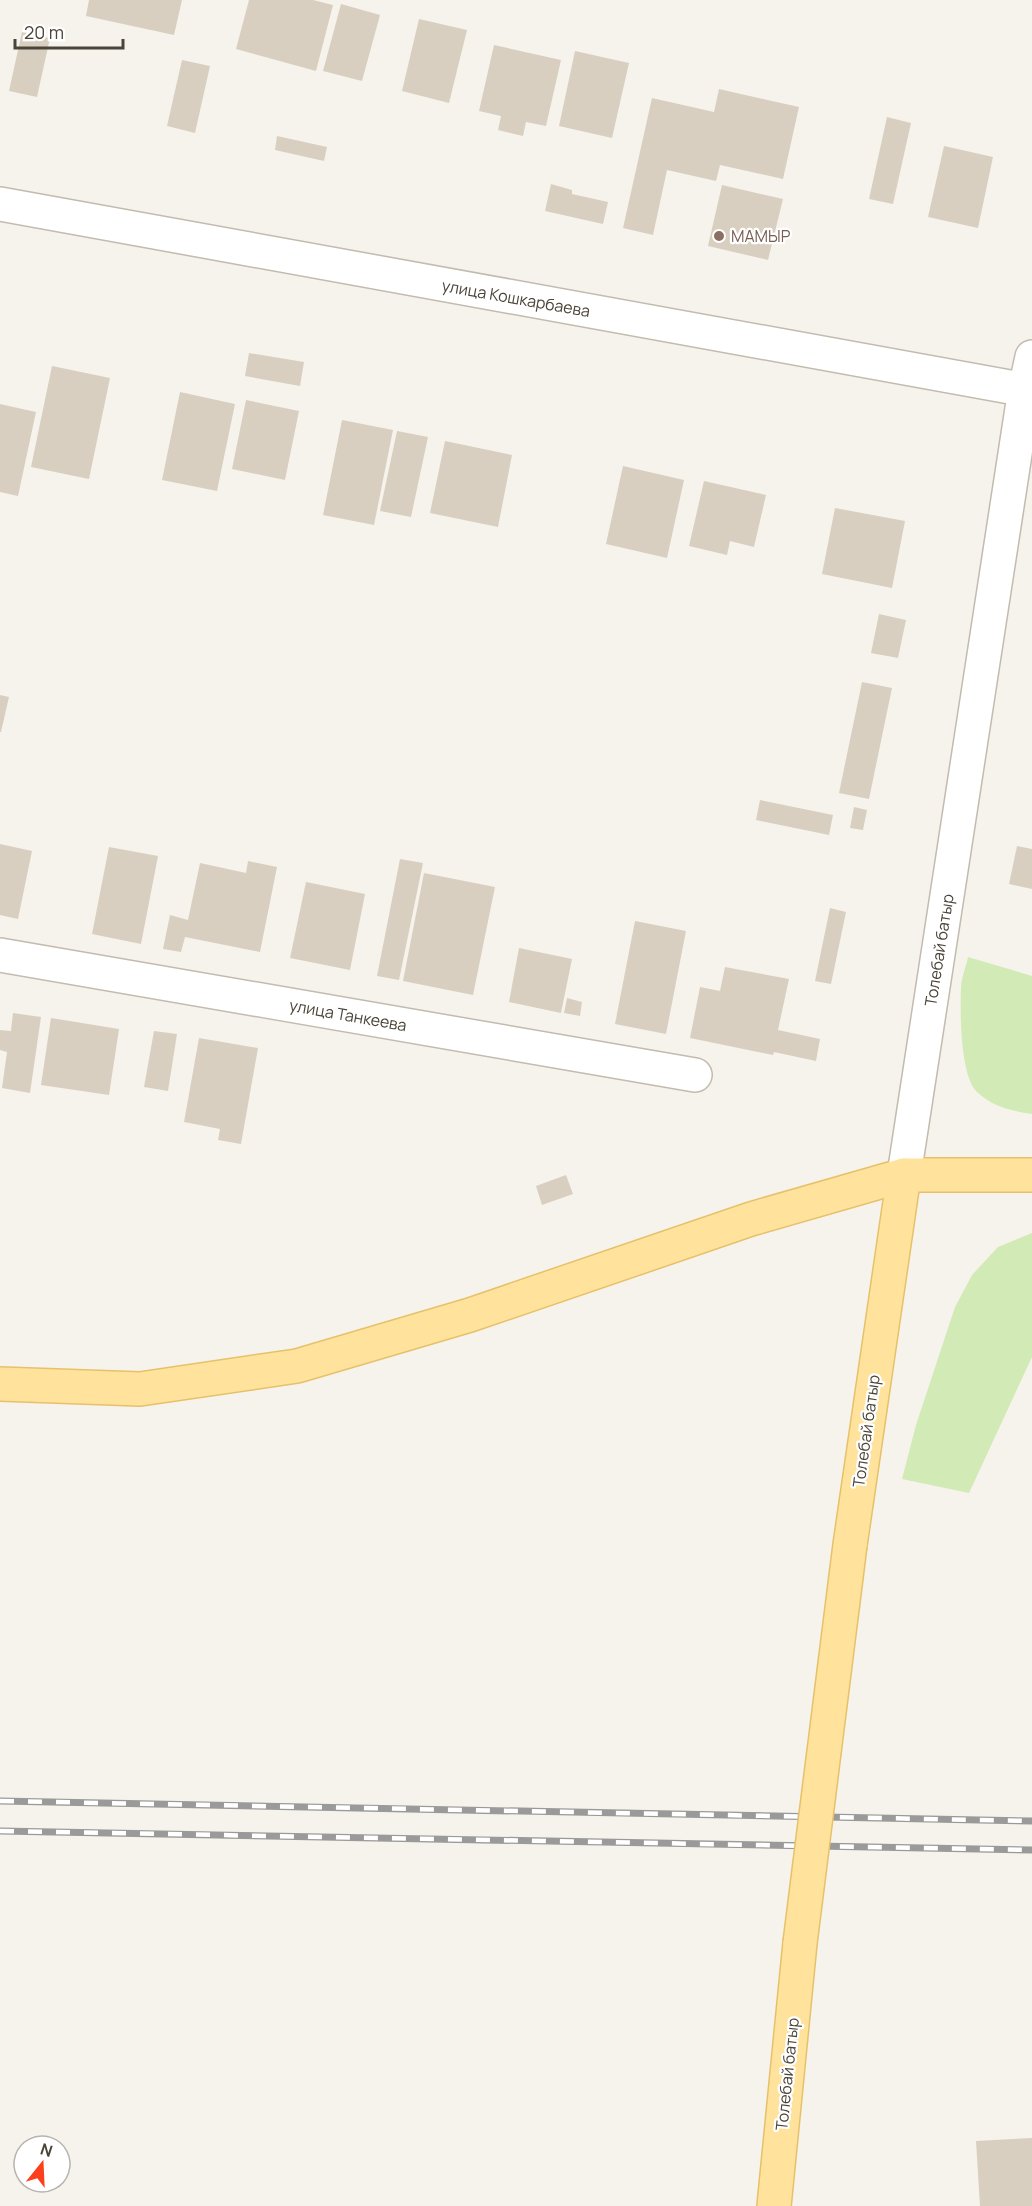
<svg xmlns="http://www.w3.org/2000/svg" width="1032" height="2206" font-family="Manrope,sans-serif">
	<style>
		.green { fill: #d2eab5 }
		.building { fill: #d8cfc1 }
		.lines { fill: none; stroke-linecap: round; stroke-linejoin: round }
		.minor-casing { stroke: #c2bbae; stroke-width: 36 }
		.major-casing { stroke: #e6c16a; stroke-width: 36 }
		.minor { stroke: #fff; stroke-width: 33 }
		.major { stroke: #ffe39c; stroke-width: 33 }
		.rail-casing { stroke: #9a9a9a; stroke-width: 7 }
		.rail { stroke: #fff; stroke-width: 4.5; stroke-dasharray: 14; stroke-linecap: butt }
		.major-bridge-casing { stroke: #e6c16a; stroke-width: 36; stroke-linecap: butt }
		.major-bridge { stroke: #ffe39c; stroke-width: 33 }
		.education-dot { fill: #8d6e63; stroke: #fff; stroke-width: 2 }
		.labels { text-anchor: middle; stroke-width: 4.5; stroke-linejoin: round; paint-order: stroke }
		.education-label { font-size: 16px; fill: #785e54; stroke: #fff; text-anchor: start }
		.street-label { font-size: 16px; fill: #4b4439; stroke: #fff }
	</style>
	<rect width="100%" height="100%" fill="#f6f3ec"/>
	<g class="green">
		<path d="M968,957L1032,976V1114C1012,1111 993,1107 977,1092C960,1075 960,1012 961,988C961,978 966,967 968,957Z"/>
		<polygon points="1032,1233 1032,1357 969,1493 902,1479 916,1425 955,1307 972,1275 998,1247"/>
	</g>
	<g class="building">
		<polygon points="89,0 182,0 174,35 86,16"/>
		<polygon points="249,0 313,0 333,5 316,71 236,49"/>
		<polygon points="341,4 380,15 362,81 323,71"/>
		<polygon points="419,19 467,30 449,103 402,91"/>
		<polygon points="22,32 50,38 37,97 9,91"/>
		<polygon points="494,45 561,60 546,126 526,122 523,136 498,130 501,116 479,111"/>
		<polygon points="575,51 629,63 612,138 559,126"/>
		<polygon points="182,60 210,66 195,133 167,126"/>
		<polygon points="719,89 799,107 783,179 720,165 716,181 667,170 653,235 623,228 652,98 714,112"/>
		<polygon points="887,117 911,123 893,204 869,199"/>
		<polygon points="277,136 327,147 324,161 275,150"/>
		<polygon points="944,146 993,157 978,228 928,217"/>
		<polygon points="551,184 572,190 572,194 608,202 603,224 545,211"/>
		<polygon points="722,185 783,199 768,260 708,246"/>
		<polygon points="249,353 304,362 300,386 245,376"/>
		<polygon points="52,366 110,378 89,479 31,467"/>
		<polygon points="180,392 235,404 217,491 162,480"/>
		<polygon points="246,400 299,411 285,480 232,469"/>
		<polygon points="0,404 36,412 18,496 0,492"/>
		<polygon points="342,420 393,430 374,525 323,515"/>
		<polygon points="397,431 428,437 411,517 380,511"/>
		<polygon points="445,441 512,455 498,527 430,513"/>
		<polygon points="623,466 684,480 667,558 606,544"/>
		<polygon points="704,481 766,495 754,547 730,541 727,555 689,546"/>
		<polygon points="835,508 905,521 892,588 822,574"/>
		<polygon points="879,614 906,620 898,658 871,653"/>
		<polygon points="862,682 892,688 869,799 839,793"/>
		<polygon points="0,695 9,697 1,732 0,732"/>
		<polygon points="760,800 833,815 829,835 756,820"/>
		<polygon points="854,807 867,810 863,830 850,828"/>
		<polygon points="0,844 32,851 18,919 0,915"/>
		<polygon points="1017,846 1032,849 1032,889 1009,884"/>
		<polygon points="109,847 158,856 141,944 92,934"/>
		<polygon points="400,859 423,863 399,980 377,976"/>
		<polygon points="248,861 277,867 260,952 185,937 181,952 163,949 170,915 188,920 200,863 246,873"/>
		<polygon points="424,873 495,887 473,995 403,981"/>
		<polygon points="306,882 365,894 350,970 290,958"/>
		<polygon points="830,908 846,912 831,984 815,981"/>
		<polygon points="635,921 686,931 666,1034 615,1024"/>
		<polygon points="519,948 572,959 561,1013 509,1002"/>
		<polygon points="725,967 789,979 778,1030 820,1039 816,1061 774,1052 773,1055 690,1038 700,987 720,991"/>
		<polygon points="567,998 582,1002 580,1016 564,1013"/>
		<polygon points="13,1013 41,1017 30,1093 2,1088 7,1052 0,1050 0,1030 11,1031"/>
		<polygon points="51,1018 119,1029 109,1095 41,1085"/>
		<polygon points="154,1031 177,1034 168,1091 144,1087"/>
		<polygon points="199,1038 258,1048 241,1144 218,1140 220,1129 184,1122"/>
		<polygon points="566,1175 573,1194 542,1205 536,1186"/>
		<polygon points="1032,2138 1032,2206 980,2206 976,2141"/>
	</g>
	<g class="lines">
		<g class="minor-casing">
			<g id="minor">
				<polyline points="0,204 1032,391"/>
				<polyline points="0,955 695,1075"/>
				<polyline points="904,1175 1025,389 1032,357"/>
			</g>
		</g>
		<g class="major-casing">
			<g id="major">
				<polyline points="0,1384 140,1389 297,1366 470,1315 751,1219 904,1175 1032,1175"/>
				<polyline points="850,1545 904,1175"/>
				<polyline points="774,2206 800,1943"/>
			</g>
		</g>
		<use href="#minor" class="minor"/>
		<use href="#major" class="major"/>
		<g class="rail-casing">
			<g id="rail">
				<polyline points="0,1801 1032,1821"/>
				<polyline points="0,1831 1032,1850"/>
			</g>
		</g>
		<use href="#rail" class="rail"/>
		<g class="major-bridge-casing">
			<polyline id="major-bridge" points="800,1943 850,1545"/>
		</g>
		<use href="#major-bridge" class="major-bridge"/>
	</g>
	<circle class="education-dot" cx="719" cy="236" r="6"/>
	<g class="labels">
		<g class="education-label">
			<text x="731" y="242">МАМЫР</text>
		</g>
		<g class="street-label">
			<text transform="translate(516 298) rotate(10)" y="6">улица Кошкарбаева</text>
			<text transform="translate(939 950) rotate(-81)" y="6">Толебай батыр</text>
			<text transform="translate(348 1015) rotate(10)" y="6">улица Танкеева</text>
			<text transform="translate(866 1431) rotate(-82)" y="6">Толебай батыр</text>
			<text transform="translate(787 2074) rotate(-84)" y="6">Толебай батыр</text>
		</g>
	</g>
	<g transform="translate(42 2164) rotate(18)"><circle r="28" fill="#ffffff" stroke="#b7b4b0" stroke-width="1.5"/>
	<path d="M0-4.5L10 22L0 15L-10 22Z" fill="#fc3f1d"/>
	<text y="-9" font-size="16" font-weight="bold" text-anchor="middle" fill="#4b4439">N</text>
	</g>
	<path d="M15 39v9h108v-9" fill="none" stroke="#4b4439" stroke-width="3"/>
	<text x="24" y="39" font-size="18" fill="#4b4439" stroke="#ffffff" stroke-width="4.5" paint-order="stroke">20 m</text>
</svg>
